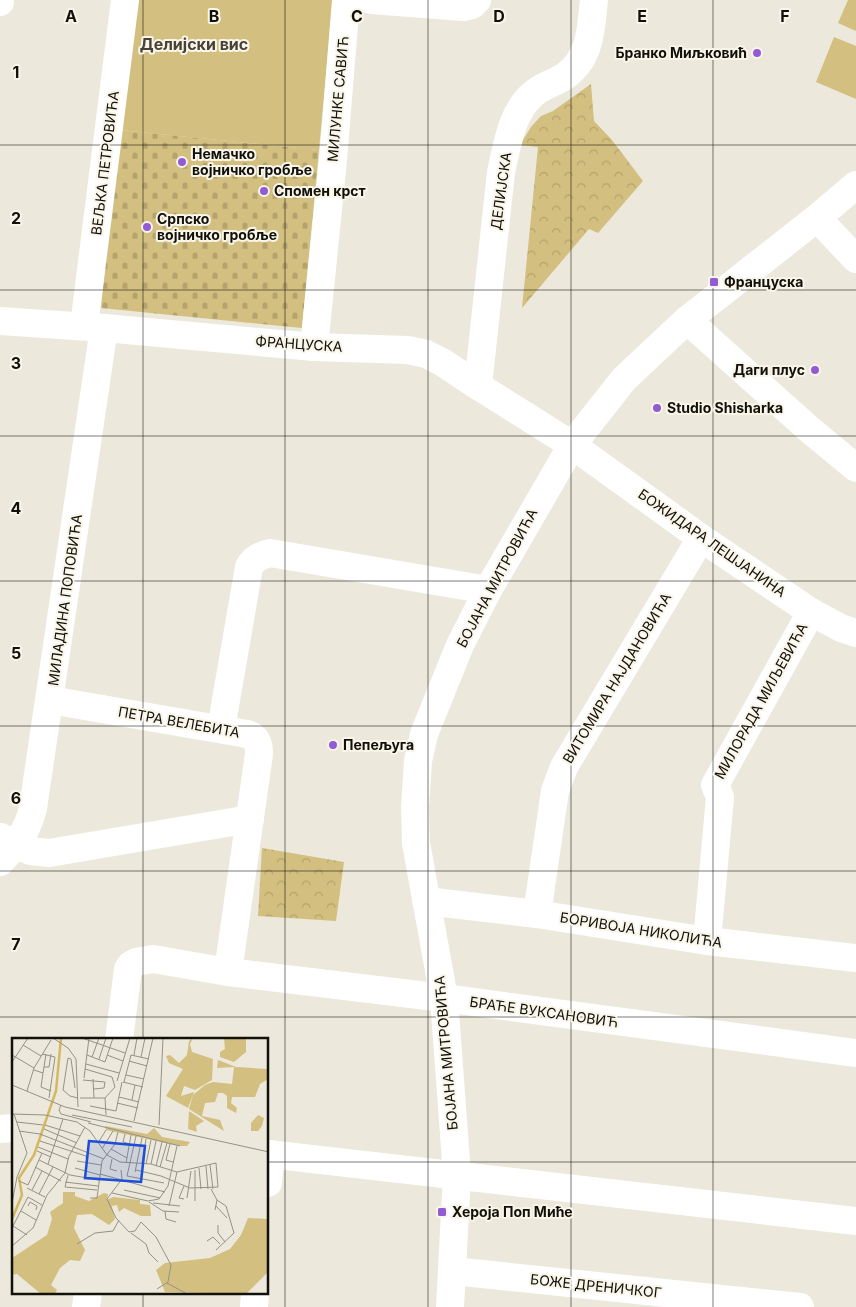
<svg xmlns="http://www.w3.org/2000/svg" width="856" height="1307" font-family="Inter,sans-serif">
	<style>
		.green { fill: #d3bf7f }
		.forest { fill: url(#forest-crowns) }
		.cemetery { fill: url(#cemetery-stones) }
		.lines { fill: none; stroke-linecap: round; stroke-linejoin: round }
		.minor { stroke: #fff; stroke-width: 28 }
		.grid { fill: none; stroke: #11100b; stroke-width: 1; stroke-opacity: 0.55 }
		.poi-dot { fill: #925bd3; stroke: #f9f5e8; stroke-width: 2 }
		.labels { text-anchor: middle; stroke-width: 4; stroke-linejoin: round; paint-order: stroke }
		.poi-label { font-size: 14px; font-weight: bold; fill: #11100b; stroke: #f9f5e8; text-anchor: start }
		.street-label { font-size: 14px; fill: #11100b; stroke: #f9f5e8 }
		.quarter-label { font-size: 16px; font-weight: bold; fill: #464238; stroke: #f9f5e8 }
		.inset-river { fill: none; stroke: #d3b860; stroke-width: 2.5 }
		.inset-road { fill: none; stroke: #949288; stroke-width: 1 }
		.view { fill: #1d4ed8; fill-opacity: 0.15; stroke: #1d4ed8; stroke-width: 2.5 }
		.inset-edge { fill: none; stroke: #11100b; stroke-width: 2.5 }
		.grid-label { font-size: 16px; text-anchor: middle; font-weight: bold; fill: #11100b; stroke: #f9f5e8; stroke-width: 4; stroke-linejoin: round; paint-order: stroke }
	</style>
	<defs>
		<pattern id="forest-crowns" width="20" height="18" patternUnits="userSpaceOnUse" patternTransform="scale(1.25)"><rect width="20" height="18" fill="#d3bf7f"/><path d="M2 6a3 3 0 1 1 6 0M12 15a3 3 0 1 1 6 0" fill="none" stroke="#b4a36c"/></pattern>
		<pattern id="cemetery-stones" width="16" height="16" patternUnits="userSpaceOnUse" patternTransform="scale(1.25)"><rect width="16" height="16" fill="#d3bf7f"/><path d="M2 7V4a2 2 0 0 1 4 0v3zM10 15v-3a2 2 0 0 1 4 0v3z" fill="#b4a36c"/></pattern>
	</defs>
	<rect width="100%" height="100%" fill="#ece8db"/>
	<g class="green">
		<polygon points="135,0 333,0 319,150 119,130"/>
		<polygon points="848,0 856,0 856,31 838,23"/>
		<polygon points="834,37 856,46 856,99 816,82"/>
	</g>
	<g class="forest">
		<polygon points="591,84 594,121 612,140 643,181 598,233 589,229 522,308 538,147 520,145 531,127 541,116 553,111"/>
		<polygon points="262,848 344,862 336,921 258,916"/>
	</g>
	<polygon class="cemetery" points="119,130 319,150 302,328 101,308"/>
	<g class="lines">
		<g class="minor">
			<polyline points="371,0 463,7 472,5 477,0"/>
			<polyline points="0,2 0,0"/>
			<polyline points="817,218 856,259"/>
			<polyline points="687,320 810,430 856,468"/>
			<polyline points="0,321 104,328 314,347 408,350 426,354 442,362 478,386 572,445 701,538 811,612 841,628 856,633"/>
			<polyline points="84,326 125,0"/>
			<polyline points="314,347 333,160 346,0"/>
			<path d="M478,386L501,172C507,147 511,113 532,95C541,86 555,83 565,76C591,58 591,28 594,0"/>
			<path d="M50,700L247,734C257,737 259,744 259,754L228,972"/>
			<path d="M221,729L249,567C253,559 261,555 270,553L488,590"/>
			<polyline points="1,837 30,851 49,853 250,819"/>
			<path d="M0,862C17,845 27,832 33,808L104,328"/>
			<polyline points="426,901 537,914 707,941 856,958"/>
			<polyline points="537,914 555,791 564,767 701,538"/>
			<polyline points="707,941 720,797 715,785 811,612"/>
			<polyline points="119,1040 128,969 131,965 136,962 153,959 228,972 444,998 856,1053"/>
			<polyline points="0,1129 14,1128"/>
			<polyline points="268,1154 856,1221"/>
			<polyline points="268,1183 271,1154"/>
			<polyline points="453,1271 800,1307"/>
			<polyline points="86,1307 88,1293"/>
			<polyline points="254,1307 255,1293"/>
			<polyline points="450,1307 457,1175 444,998 416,843 415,808 418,761 424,734 460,645 488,590 572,445 624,379 687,320 817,218 856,185"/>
		</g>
	</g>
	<path class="grid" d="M143,0V1040M285,0V1307M428,0V1307M571,0V1307M713,0V1307M0,145H856M0,290H856M0,436H856M0,581H856M0,726H856M0,871H856M0,1017H856M0,1162H14M268,1162H856M143,1293V1307"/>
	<g class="poi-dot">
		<circle cx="757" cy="53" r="5"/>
		<circle cx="182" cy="162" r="5"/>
		<circle cx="264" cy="191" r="5"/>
		<circle cx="147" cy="227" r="5"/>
		<rect x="709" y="277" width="10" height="10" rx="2.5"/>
		<circle cx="815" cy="370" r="5"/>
		<circle cx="657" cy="408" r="5"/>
		<circle cx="333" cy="745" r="5"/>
		<rect x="437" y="1207" width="10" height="10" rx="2.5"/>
	</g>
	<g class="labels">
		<g class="poi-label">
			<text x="747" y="58" text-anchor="end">Бранко Миљковић</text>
			<text x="192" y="159">Немачко<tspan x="192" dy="16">војничко гробље</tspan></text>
			<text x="274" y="196">Спомен крст</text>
			<text x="157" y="224">Српско<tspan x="157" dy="16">војничко гробље</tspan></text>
			<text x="724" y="287">Француска</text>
			<text x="805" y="375" text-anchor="end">Даги плус</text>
			<text x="667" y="413">Studio Shisharka</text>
			<text x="343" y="750">Пепељуга</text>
			<text x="452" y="1217">Хероја Поп Миће</text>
		</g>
		<g class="street-label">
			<text transform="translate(338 99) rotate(-85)" y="5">МИЛУНКЕ САВИЋ</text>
			<text transform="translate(105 163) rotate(-83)" y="5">ВЕЉКА ПЕТРОВИЋА</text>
			<text transform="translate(501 191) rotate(-82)" y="5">ДЕЛИЈСКА</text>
			<text transform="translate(299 344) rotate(4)" y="5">ФРАНЦУСКА</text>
			<text transform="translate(712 543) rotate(35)" y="5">БОЖИДАРА ЛЕШЈАНИНА</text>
			<text transform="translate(497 578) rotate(-62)" y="5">БОЈАНА МИТРОВИЋА</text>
			<text transform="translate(65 600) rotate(-82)" y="5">МИЛАДИНА ПОПОВИЋА</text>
			<text transform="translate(617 678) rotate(-59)" y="5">ВИТОМИРА НАЈДАНОВИЋА</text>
			<text transform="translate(761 701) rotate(-61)" y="5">МИЛОРАДА МИЉЕВИЋА</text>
			<text transform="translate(179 722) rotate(10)" y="5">ПЕТРА ВЕЛЕБИТА</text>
			<text transform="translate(641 930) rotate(9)" y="5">БОРИВОЈА НИКОЛИЋА</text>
			<text transform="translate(544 1012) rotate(8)" y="5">БРАЋЕ ВУКСАНОВИЋ</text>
			<text transform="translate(446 1053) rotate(-95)" y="5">БОЈАНА МИТРОВИЋА</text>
			<text transform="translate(596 1286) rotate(6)" y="5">БОЖЕ ДРЕНИЧКОГ</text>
		</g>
		<g class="quarter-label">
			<text x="194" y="50">Делијски вис</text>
		</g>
	</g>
	<g transform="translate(12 1038)">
		<rect width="256" height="256" fill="#ece8db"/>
		<path d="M93,88L135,96L142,90L150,99L178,104L175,108H168L94,92Z" fill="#d3bf7f"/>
		<path d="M181,0L178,6L180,14L201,21L200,42L183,52L172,48L169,58L182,54L176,70L154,58L171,31L157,25L154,18L158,17L167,25L175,17L177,3ZM212,0H234V14L222,24L208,19V14L213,11ZM206,22L224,29L256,31V41L248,46L243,59H220L219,65L225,70L224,75L215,70V58L211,55H206L203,64L193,65L190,78L208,82L212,93L177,71L181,57L193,47L201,44L220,46L222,29L205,30ZM177,73L192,83L184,88L185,94L176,91ZM246,77L252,80L250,88L246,93H239V85ZM51,154H63V158L77,163L92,155L96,156L95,162L101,159L128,162V166L138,167L139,178H129L112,170L107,174L105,167L100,168L99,165L103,181L97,187L80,176L65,177L62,190L73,212L68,223L58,222L48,230L39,247L45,252L43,256H29L5,236L0,237V220L35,197L40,181L38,174L51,165ZM236,180L256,181V234L234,256L153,254L144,232L153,225L198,220L218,211L229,197Z" fill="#d3bf7f"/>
		<path class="inset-river" d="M0,181L10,157L7,140L22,117L44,53L49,0"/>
		<path class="inset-road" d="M41,0L56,10L64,21L66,69M70,0L113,15M11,7L29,18M30,16L43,19L37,60M0,17L22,30M75,17L93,24L101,0M95,17L111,23M122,17L125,0M80,19L87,0M129,19L133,0M87,21L94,0M117,23L135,28M0,24L16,0M74,26L107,35M32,29H37L39,16M22,32L31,35L34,16M31,35L29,49L39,53M114,37L132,41M72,40L77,0M81,41L82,60M71,42L93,44L92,50L82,51M105,43L118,0M111,44L131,49M112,44L119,17L137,21M0,47L53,69L257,114M63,50L59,21L56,20L51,52L58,58L66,60M15,53L22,30L39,2M107,59L127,64M68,60H93L103,49L100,39L73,31M93,60L94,77M120,62L123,47M105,65L126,70M49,67L47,72L49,76L79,84M78,68L104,73L110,44M0,76L33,77L65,84L78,93L95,117L108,124L139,126L165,134L204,125L206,149L178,150L149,138L124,132M60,77L120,89M122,83L141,0M5,84L31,87M76,85L168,108M33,87L68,98M147,87L151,0M32,91L65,105M7,93L28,96L92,121M113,96L111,104L118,106M124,98L115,138L152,145M28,103L74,118L75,125M86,105L94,92M158,106L154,122L161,124M26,109L56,121M90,111L101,93M99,111L115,120M25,113L39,119M100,121L98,131L105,133M27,122L58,137L87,142M65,123L89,127M114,125L119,97M130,125L134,101M36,126L51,81M134,126L139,102M139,126L144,103M198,127L201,151M144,128L150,104M194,128L196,151M23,129L49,143M148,129L155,105M63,130L88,137M187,130L189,151M109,132L110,141L95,161L104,180L117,194L123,193L129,184L144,199L159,227L156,244L145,251M183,132V163M123,134L130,100M88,136L153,154M56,137L53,149L85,152M7,143L16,147L30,115M53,144L86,148M172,148L167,160L172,161M15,150L33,159M199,151L205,162L203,172M20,152L30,133M112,152L148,160M100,155L136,163L147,161L156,148L165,108M27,156L41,129M78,160H85L90,123L103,106L106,94M175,160L179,133M137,164L151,173L167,174M0,165L5,139L15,115L2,76M141,165L168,168M16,168L18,164L25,168L24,172M157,168L165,134M204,168L215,180M9,173L24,182M153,173L154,181L164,184M206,187V195L213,204M119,195L134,206L137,215L146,224M15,197L1,188L16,159L30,167M195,203L201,199L208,206M65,206L83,195L101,193L107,182M0,208L21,190L35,157L53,135L57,118L73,89M204,212L222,195L214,168L205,162M155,245L175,256"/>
		<path class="view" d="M77,103L133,108L129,144L73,140Z"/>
		<rect width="256" height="256" class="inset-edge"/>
	</g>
	<g class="grid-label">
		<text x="71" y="22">A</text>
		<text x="214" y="22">B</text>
		<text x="357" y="22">C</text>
		<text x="499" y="22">D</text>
		<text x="642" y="22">E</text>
		<text x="785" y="22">F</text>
		<text x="16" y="78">1</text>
		<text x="16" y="224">2</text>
		<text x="16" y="369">3</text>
		<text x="16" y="514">4</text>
		<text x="16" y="659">5</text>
		<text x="16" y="804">6</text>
		<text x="16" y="950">7</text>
	</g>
</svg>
